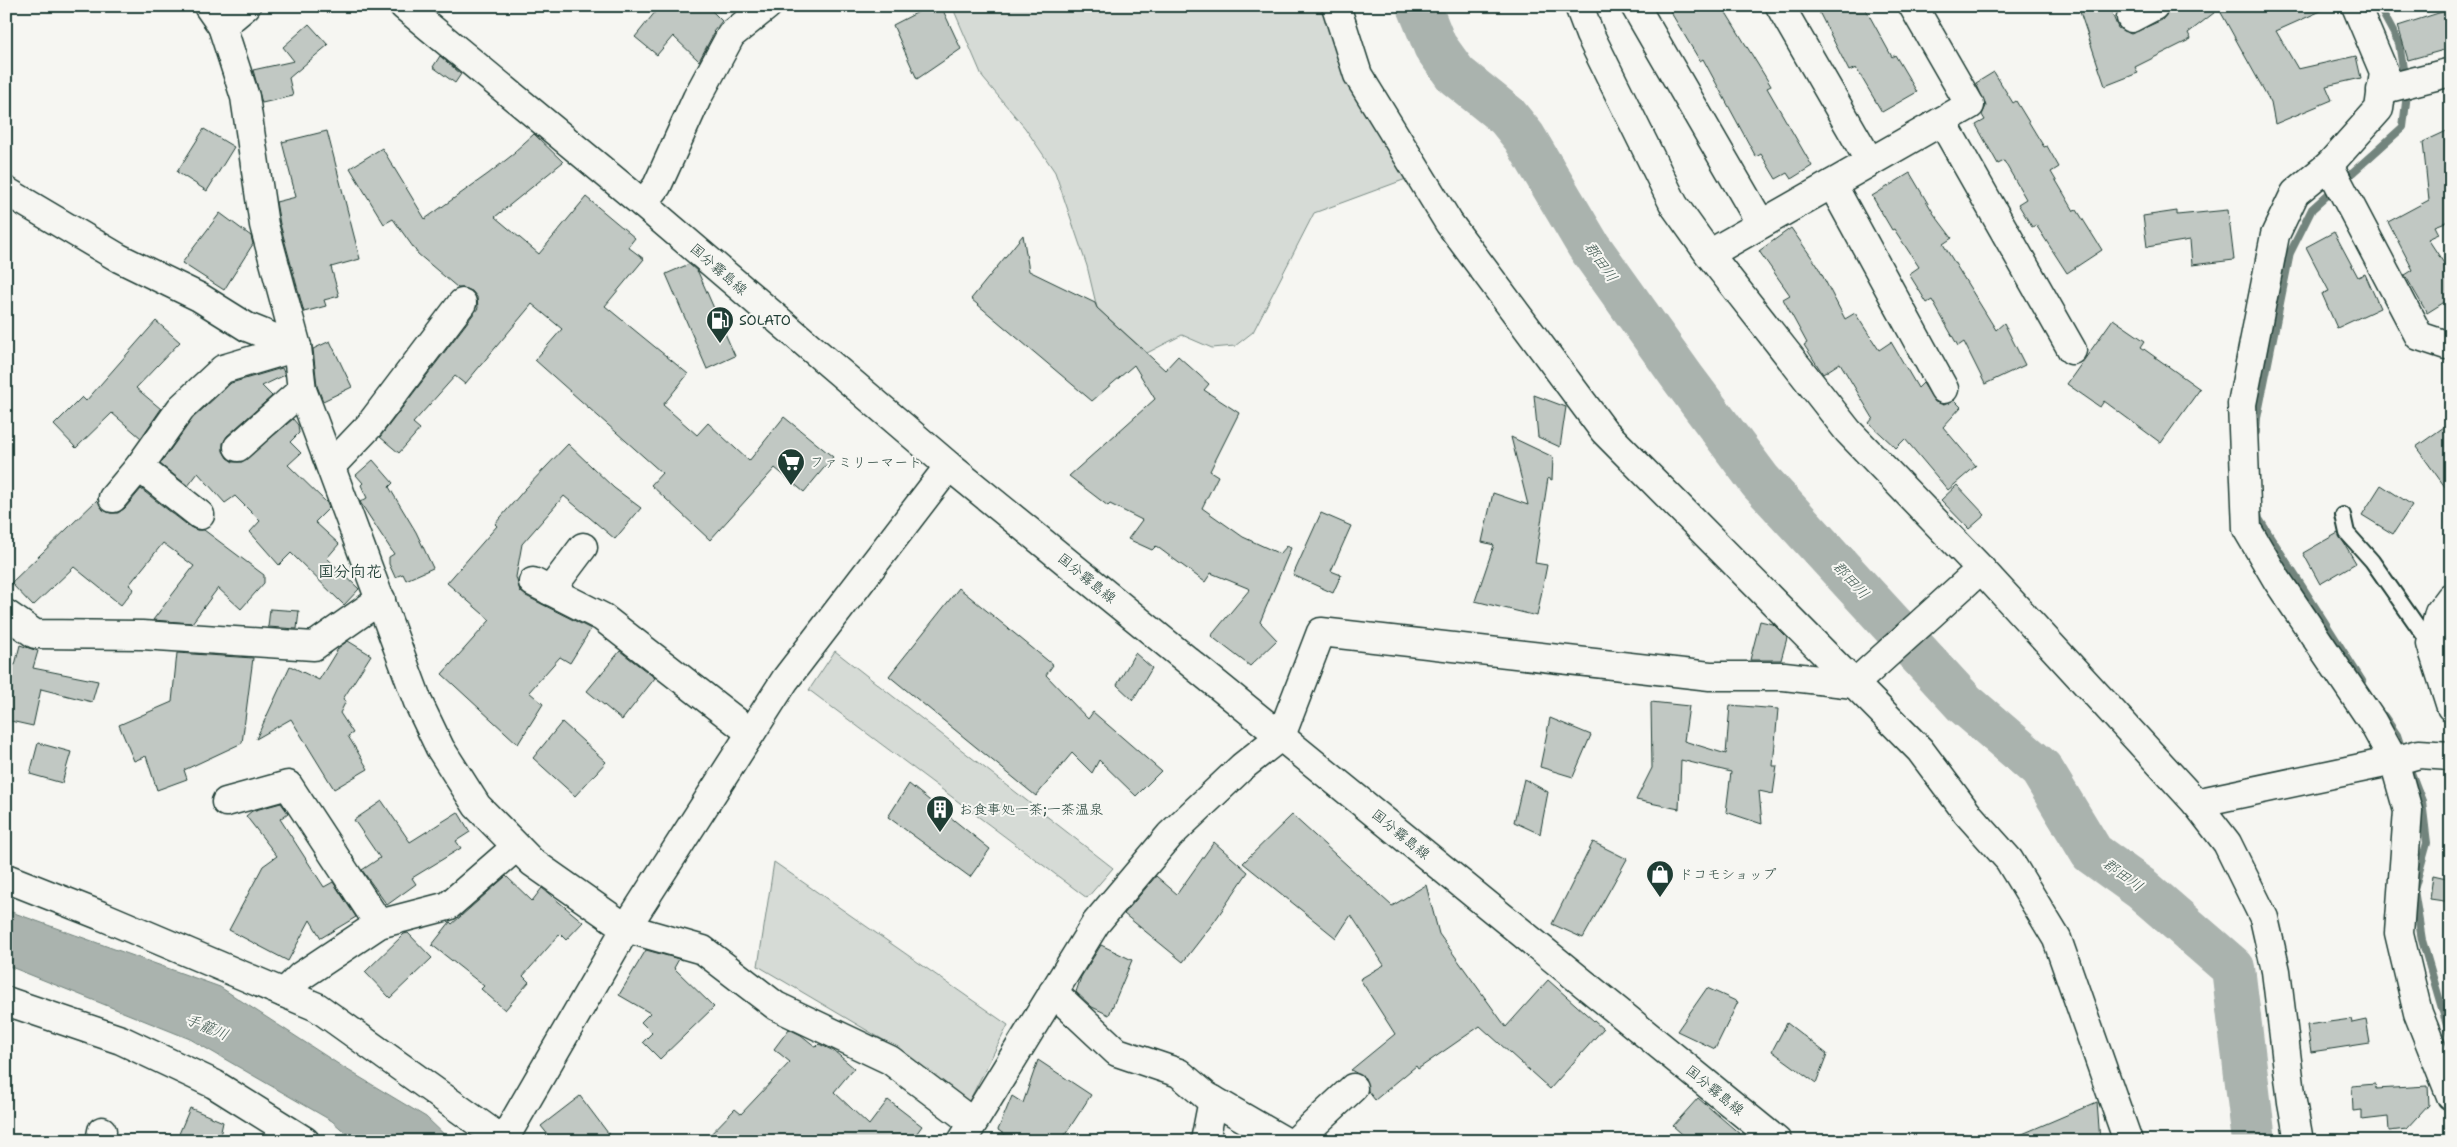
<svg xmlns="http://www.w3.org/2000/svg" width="2457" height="1147" font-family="'Shantell Sans','Klee One',sans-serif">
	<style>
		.green { fill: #d6dbd6; stroke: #7a8c85 }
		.water { fill: #aab3ae; stroke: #72847d }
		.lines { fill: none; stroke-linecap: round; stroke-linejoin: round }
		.stream { stroke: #72847d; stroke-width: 8 }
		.river { stroke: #aab3ae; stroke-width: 44 }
		.building { fill: #c1c8c3; stroke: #1f3d34 }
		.lane-casing { stroke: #1f3d34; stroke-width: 18 }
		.street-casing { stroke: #1f3d34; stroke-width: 31 }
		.secondary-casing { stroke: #1f3d34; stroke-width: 31 }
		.primary-casing { stroke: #1f3d34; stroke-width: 31 }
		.lane { stroke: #f6f6f2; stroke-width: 14 }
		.street { stroke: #f6f6f2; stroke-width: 28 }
		.secondary { stroke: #f6f6f2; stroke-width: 28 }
		.primary { stroke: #f6f6f2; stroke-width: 28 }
		.labels { text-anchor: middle; stroke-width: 4; stroke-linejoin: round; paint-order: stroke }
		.street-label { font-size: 14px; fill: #1f3d34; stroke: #f6f6f2 }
		.poi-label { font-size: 14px; fill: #1f3d34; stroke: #f6f6f2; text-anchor: start }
		.water-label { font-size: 15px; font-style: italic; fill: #425a52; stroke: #f6f6f2 }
		.quarter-label { font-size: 16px; font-weight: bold; fill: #1f3d34; stroke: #f6f6f2 }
	</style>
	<rect width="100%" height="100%" fill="#f6f6f2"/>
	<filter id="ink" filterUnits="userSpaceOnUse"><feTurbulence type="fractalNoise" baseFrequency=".02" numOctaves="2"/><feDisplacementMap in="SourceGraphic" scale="10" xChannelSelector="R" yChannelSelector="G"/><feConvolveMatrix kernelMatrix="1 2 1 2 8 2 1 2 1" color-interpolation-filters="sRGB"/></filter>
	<g filter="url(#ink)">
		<g class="green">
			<polygon points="952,6 1322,6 1347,83 1406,179 1314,213 1253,332 1235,346 1212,348 1182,335 1147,353 1097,308 1087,266 1055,172 1025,128 983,78"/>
			<polygon points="835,651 1113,868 1087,898 809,690"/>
			<polygon points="774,862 1008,1025 961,1117 902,1051 758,966"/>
		</g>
		<polygon class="water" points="6,910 220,987 346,1069 426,1117 451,1141 355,1141 332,1121 190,1039 6,965"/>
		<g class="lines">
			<g class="stream">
				<polyline points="2256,432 2257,418 2290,253 2312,209 2403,127 2407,94 2399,43 2379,6"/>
				<polyline points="2258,513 2259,519 2362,681"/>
				<polyline points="2384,716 2397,735 2402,750"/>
				<polyline points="2410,770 2422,801 2427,843 2414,890 2422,940 2451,1039"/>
			</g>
			<polyline class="river" points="1419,6 1435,46 1456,75 1507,116 1524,137 1588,245 1683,378 1760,481 1964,703 2041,769 2092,853 2142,889 2233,968 2254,1141"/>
		</g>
		<g class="building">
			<polygon points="660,6 707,6 722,21 713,32 714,33 699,61 673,36 657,55 635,37"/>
			<polygon points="930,6 941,6 961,49 917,79 893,25"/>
			<polygon points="1667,6 1722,6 1771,86 1767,88 1812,166 1791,179 1787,173 1776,179 1761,154 1756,157 1703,59 1700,61"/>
			<polygon points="1816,6 1864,6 1892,57 1895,55 1917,92 1882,112 1856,68 1849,71"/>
			<polygon points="2078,6 2109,6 2118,28 2131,34 2162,20 2167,14 2170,6 2332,6 2276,31 2298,69 2356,56 2361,78 2326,86 2332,100 2275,124 2271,103 2219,9 2188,33 2191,39 2135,67 2138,73 2105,86"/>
			<polygon points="2451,9 2451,48 2408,60 2398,26"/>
			<polygon points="309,24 328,45 289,78 293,96 262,103 253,70 294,61 283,47"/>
			<polygon points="440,56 461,74 455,83 433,67"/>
			<polygon points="1994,72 2013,103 2016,101 2044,147 2047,146 2059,167 2051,172 2074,211 2077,210 2102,250 2067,273 2036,225 2032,227 2018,204 2026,199 2004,161 1998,164 1976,125 1985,120 1982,115 1986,106 1976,83"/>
			<polygon points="204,129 234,147 207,191 177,172"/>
			<polygon points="2451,129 2451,220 2435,226 2439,234 2428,239 2451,274 2451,298 2427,313 2405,275 2413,270 2388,222 2429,200 2423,142"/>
			<polygon points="327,131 360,259 331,267 339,296 324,300 326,306 304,312 280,224 276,202 296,197 282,142"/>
			<polygon points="534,134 563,162 495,217 539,254 586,197 635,238 628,247 644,259 605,306 688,374 663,405 697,435 708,423 749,461 784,417 833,457 804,492 775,468 710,540 651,485 662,473 535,360 562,329 532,304 465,384 455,376 413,423 420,429 399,453 380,437 478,308 477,297 472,291 464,288 458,288 418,254 393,219 384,224 350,168 382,148 425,219 488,174 515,153 514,152"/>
			<polygon points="1910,173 1934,214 1952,238 1943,244 1996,330 2004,323 2025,365 1985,384 1964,342 1958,346 1932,300 1927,303 1909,274 1919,267 1894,229 1892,230 1872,196"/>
			<polygon points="2228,210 2234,260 2192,265 2190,240 2147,247 2143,216 2177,211 2177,215"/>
			<polygon points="220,213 251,236 253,244 224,290 182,263"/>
			<polygon points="1791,228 1817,265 1845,319 1855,313 1879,350 1891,342 1918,388 1923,383 1935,402 1944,405 1954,400 1961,407 1943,427 1976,466 1948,490 1905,439 1896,448 1869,423 1873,418 1840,363 1823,374 1804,345 1807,343 1783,299 1790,295 1759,251"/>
			<polygon points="2334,232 2358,277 2365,274 2380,308 2337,328 2322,294 2329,291 2306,247"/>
			<polygon points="1023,235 1029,271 1095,303 1097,308 1165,370 1178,356 1209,384 1204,390 1239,413 1210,471 1218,476 1202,508 1243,537 1280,554 1287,546 1291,548 1260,622 1277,640 1250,666 1211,636 1250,589 1211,573 1205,582 1156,546 1152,550 1128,539 1142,520 1110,504 1108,506 1069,476 1155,399 1134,365 1092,401 971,299"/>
			<polygon points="689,264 698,272 735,356 707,369 666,274"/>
			<polygon points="2113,319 2145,341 2141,347 2200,389 2161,443 2104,401 2100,407 2067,384"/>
			<polygon points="156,321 180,342 136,388 161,409 141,438 112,413 76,448 54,425 82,397 86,401"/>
			<polygon points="330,341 352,387 323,401 317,386 313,349"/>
			<polygon points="282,368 285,375 262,386 272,396 227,436 223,443 223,451 227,458 233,462 242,462 293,419 298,425 299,433 290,442 301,453 288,465 327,503 329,508 315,522 339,544 327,558 359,589 344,605 291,553 279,565 250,532 260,521 235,496 225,503 198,473 188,486 160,464 193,418 231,383"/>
			<polygon points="1534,395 1566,407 1560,447 1538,437"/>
			<polygon points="2451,422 2451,495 2416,447"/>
			<polygon points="1511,437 1553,457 1552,480 1548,478 1535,563 1547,565 1537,616 1475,601 1494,545 1482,542 1493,493 1528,505"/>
			<polygon points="568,444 614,488 641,508 615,539 564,496 522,544 516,577 520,591 526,596 591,629 570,663 560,657 529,692 543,704 518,744 442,674 490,620 447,583 497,526 495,524 525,489"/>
			<polygon points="373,460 393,483 389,487 416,532 433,568 406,580 403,574 395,577 389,564 389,557 394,554 360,502 367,498 361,485 363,483 356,475"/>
			<polygon points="1957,485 1985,515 1969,529 1941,500"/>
			<polygon points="2381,485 2412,505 2393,534 2362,515"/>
			<polygon points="141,489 190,527 197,530 204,530 264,575 264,583 241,609 218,588 192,623 153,620 194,566 163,543 129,585 134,589 121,605 74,567 33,606 11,583 98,499 103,510 111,513 118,513 125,508"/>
			<polygon points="1321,513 1351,526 1331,571 1341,575 1333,593 1293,575"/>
			<polygon points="2338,533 2356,563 2320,584 2303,553"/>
			<polygon points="959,588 1053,665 1046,675 1088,719 1093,712 1161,771 1136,796 1099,760 1092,773 1072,753 1036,796 889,676"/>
			<polygon points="270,609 299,611 297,629 268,627"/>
			<polygon points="1760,621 1773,624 1787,638 1781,660 1750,660"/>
			<polygon points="348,641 371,655 343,699 346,701 340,713 353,733 348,736 368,769 334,789 291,719 256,739 290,666 319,680 339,647"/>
			<polygon points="20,645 38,651 33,668 98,681 92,702 41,689 33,726 6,720 6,663 15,665"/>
			<polygon points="620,651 655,678 622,720 587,691"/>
			<polygon points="177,653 253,658 242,743 184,770 187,779 157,790 146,756 134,761 119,725 172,702"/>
			<polygon points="1135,653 1152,668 1133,700 1117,685"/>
			<polygon points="1651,702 1689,706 1684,741 1726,754 1730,705 1778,709 1773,766 1777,766 1773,794 1759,791 1762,824 1726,812 1731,772 1681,760 1679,809 1636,800 1652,768"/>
			<polygon points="1550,718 1591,735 1573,777 1540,767"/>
			<polygon points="562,722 606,762 575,796 533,758"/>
			<polygon points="38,743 71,752 62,783 30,774"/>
			<polygon points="1524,779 1548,792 1540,834 1514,822"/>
			<polygon points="909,784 990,849 970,877 888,817"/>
			<polygon points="382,801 410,842 458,812 470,832 456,841 461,848 412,878 416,884 387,905 362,870 380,858 354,820"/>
			<polygon points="281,803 288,813 280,819 324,887 333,882 356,917 321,938 310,920 288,961 229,930 263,866 277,856 246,816 252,811"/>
			<polygon points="1292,815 1392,906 1426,885 1439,934 1506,1027 1548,980 1603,1029 1550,1089 1480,1026 1418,1069 1416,1066 1375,1100 1368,1091 1365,1078 1351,1070 1395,1034 1360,979 1384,965 1351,915 1336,938 1243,863"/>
			<polygon points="1214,842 1248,872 1214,922 1183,962 1124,914 1156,876 1177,894"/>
			<polygon points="1593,842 1627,859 1583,938 1552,924"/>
			<polygon points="2433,875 2451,879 2451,902 2430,899"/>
			<polygon points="506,876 532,901 542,888 583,922 566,940 560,934 523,976 529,982 505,1010 481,989 484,986 432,945 450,922 452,924"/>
			<polygon points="408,933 432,958 390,998 365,972 404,934"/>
			<polygon points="1101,945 1132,960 1109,1015 1092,1007 1076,992 1081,977"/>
			<polygon points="646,950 679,959 674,968 714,1007 660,1059 643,1042 652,1033 641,1022 650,1013 619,995"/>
			<polygon points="1707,988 1738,1002 1715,1049 1677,1031"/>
			<polygon points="2351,1019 2352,1023 2366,1020 2370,1043 2311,1052 2307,1025"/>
			<polygon points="1787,1023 1827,1054 1816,1083 1772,1051"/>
			<polygon points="789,1029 801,1035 816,1047 819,1044 834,1051 854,1068 834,1092 869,1125 888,1100 922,1126 911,1141 704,1141 735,1109 741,1114 790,1062 774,1049"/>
			<polygon points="1038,1060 1091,1095 1061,1141 1014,1141 998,1130 1012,1096 1023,1103"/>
			<polygon points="2375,1084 2376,1089 2428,1086 2429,1105 2407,1129 2389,1131 2388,1117 2362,1120 2362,1110 2353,1111 2352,1086"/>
			<polygon points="580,1096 614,1141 553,1141 541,1126"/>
			<polygon points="1698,1098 1748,1141 1690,1141 1673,1126"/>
			<polygon points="2097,1102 2100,1141 2006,1141"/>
			<polygon points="190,1108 223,1122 219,1141 176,1141"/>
		</g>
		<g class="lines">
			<g class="lane-casing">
				<polyline id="lane" points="2343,515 2347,533 2372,561 2430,644"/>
			</g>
			<g class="street-casing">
				<g id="street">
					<polyline points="208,6 222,26 245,97 264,225 297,347 302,390 418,702 440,748 477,806 532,862 626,928 703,950 776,1006 890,1060 972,1122"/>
					<polyline points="1336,6 1358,75 1449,223 1604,431 1920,750 1967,813 2009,860 2057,939 2128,1141"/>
					<polyline points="1635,6 1761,224"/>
					<polyline points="1780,6 1870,162"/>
					<polyline points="2356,6 2384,72 2379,109 2329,165 2419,336 2446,345 2451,343"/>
					<polyline points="2131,18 2154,6"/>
					<polyline points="222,26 246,6"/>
					<polyline points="2381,90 2451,72"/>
					<polyline points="1942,121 2072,350"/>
					<polyline points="2329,165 2295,193 2275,235 2242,404 2247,529 2277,580 2372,721 2394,761 2408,811 2399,933 2418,1013 2451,1096"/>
					<polyline points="1832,184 1944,389"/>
					<polyline points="6,191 119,258 199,297 247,327 297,347"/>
					<polyline points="643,204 657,186 697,98 731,35 767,6"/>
					<polyline points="1709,254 1970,105 1913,6"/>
					<polyline points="238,447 302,390"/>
					<polyline points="331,466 369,426 462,303"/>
					<polyline points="139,467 200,515"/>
					<polyline points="113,498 139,467 181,408 223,369 297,347"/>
					<polyline points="533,582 602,617 751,733"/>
					<polyline points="550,591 583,547"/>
					<polyline points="2451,597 2439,613 2431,644 2451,707"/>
					<polyline points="6,614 35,634 142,635 314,646 381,599"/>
					<polyline points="226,802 288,785 379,924"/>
					<polyline points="2196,803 2394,761 2419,754 2451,756"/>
					<polyline points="6,878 102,916 317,1007 504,1141"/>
					<polyline points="1053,992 1117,1052 1179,1073 1206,1096 1284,1141"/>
					<polyline points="284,993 301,976 379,924 448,906 516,847"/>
					<polyline points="6,1001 121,1040 214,1084 305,1141"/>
					<polyline points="100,1141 102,1131"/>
					<polyline points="962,1141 1096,923 1170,835 1242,767 1281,736 1321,632 1710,676 1784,676 1854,684 1981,569"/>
					<polyline points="1205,1141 1213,1100"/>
					<polyline points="1296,1141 1353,1088"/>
				</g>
			</g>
			<g class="secondary-casing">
				<g id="secondary">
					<polyline points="1579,6 1590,35 1674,205 1709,254 1848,431 1981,569 2196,803 2227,843 2264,918 2276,971 2292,1102 2299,1141"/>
					<polyline points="503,1141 626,928 785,680 949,466"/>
				</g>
			</g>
			<g class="primary-casing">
				<polyline id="primary" points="404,6 643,204 949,466 1777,1141"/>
			</g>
			<use href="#lane" class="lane"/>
			<use href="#street" class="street"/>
			<use href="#secondary" class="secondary"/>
			<use href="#primary" class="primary"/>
		</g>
	</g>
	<defs>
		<g id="fuel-pin" transform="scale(1.4375)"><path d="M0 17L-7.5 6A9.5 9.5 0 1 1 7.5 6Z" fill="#1f3d34" stroke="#f6f6f2"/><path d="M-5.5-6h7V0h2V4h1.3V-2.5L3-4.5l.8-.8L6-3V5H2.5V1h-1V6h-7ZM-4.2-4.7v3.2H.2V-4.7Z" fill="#fff"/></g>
		<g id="supermarket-pin" transform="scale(1.4375)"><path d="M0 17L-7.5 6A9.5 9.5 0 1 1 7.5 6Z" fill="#1f3d34" stroke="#f6f6f2"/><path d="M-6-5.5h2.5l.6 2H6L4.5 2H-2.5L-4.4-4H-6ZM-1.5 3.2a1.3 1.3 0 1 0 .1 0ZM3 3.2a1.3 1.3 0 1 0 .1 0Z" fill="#fff"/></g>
		<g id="building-pin" transform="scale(1.4375)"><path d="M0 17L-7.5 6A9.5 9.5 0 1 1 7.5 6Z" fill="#1f3d34" stroke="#f6f6f2"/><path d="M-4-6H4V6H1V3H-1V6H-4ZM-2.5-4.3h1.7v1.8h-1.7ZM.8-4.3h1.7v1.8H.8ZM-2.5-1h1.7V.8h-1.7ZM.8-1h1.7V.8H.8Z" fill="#fff"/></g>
		<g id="shop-pin" transform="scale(1.4375)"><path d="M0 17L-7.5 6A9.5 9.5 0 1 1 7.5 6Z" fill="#1f3d34" stroke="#f6f6f2"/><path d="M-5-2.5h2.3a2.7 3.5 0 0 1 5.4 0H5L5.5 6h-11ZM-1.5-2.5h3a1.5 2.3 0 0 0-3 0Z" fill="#fff"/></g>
	</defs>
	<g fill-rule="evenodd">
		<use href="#fuel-pin" x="720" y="320"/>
		<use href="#supermarket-pin" x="791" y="462"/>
		<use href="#building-pin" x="940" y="809"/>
		<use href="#shop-pin" x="1660" y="874"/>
	</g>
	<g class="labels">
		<g class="street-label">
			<text transform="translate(719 269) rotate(41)" y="5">国分霧島線</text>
			<text transform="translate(1087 578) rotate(39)" y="5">国分霧島線</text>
			<text transform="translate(1401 834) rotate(39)" y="5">国分霧島線</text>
			<text transform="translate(1715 1090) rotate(39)" y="5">国分霧島線</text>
		</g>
		<g class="poi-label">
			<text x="739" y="325">SOLATO</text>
			<text x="810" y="467">ファミリーマート</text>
			<text x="959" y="814">お食事処一茶;一茶温泉</text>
			<text x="1679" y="879">ドコモショップ</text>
		</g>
		<g class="water-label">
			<text transform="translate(1601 262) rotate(55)" y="5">郡田川</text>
			<text transform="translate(1851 580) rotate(47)" y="5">郡田川</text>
			<text transform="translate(2123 875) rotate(36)" y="5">郡田川</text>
			<text transform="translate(207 1027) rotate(23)" y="5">手籠川</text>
		</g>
		<g class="quarter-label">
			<text x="350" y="577">国分向花</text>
		</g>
	</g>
	<rect width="2457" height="1147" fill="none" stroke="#f6f6f2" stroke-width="25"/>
	<rect x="12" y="12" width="2432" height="1122" fill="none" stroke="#1f3d34" stroke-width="2" filter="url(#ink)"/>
</svg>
